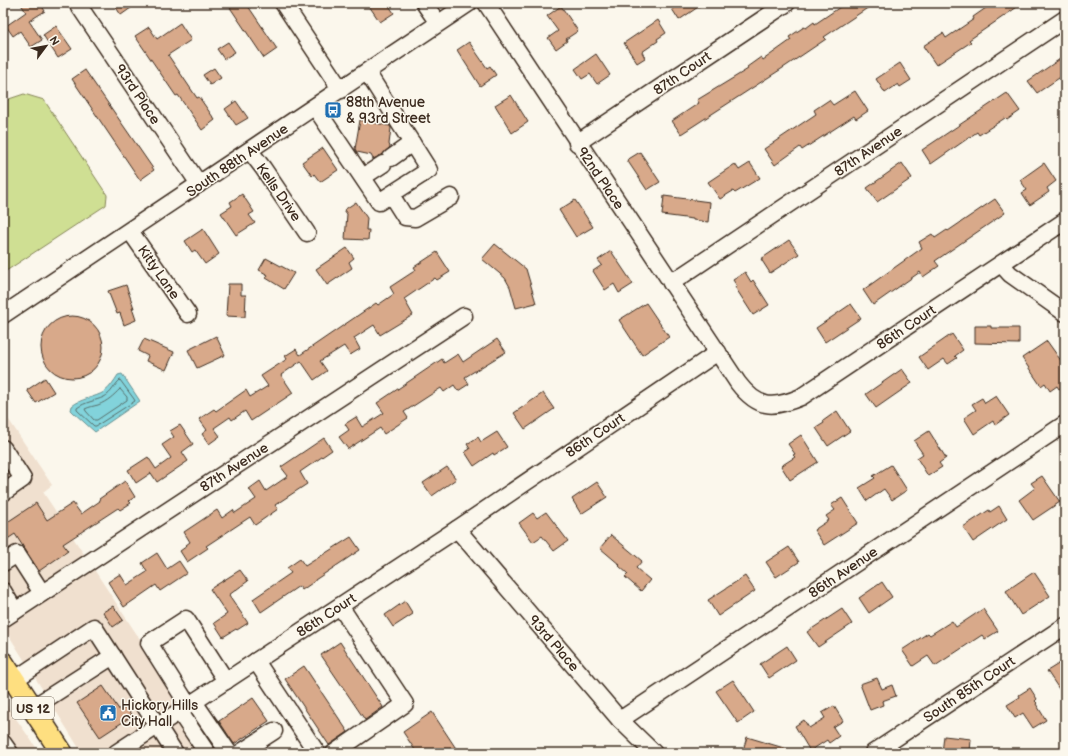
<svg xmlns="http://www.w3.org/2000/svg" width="1068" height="756" font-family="'Balsamiq Sans',sans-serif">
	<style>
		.built { fill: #f0e0cf }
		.green { fill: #cfdf93; stroke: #858458 }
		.water { fill: #82d3db; stroke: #668f8f }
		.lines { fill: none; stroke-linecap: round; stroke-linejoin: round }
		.shore { stroke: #576e6a; stroke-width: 1 }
		.building { fill: #d8a98a; stroke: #3b2a1e }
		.minor-casing { stroke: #3b2a1e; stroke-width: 19 }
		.major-casing { stroke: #3b2a1e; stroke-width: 24 }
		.minor { stroke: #fbf7ec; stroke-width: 16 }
		.major { stroke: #fedf80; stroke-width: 21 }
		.labels { text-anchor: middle; stroke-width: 3; stroke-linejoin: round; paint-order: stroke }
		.shield { fill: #fbf7ec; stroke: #75685c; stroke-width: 1 }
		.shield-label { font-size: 13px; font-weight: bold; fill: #3b2a1e }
		.street-label { font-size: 14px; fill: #3b2a1e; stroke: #fbf7ec }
		.poi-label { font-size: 14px; fill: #3b2a1e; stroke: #fbf7ec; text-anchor: start }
	</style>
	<rect width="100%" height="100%" fill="#fbf7ec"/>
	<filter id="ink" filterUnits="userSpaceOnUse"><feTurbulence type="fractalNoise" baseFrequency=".025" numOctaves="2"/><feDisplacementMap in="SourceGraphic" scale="8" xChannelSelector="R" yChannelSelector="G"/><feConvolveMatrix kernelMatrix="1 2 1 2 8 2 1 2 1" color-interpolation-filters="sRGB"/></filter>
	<g filter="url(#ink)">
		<g class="built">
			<polygon points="3,411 52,485 43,492 215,753 82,753 3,626"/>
			<polygon points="3,700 40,753 3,753"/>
		</g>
		<polygon class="green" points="24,94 44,100 107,195 106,205 3,273 3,101"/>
		<path class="water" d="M122,374L140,401L95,432L74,413L71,410L72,406C82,398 94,398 104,392C110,388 114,381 118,375Z"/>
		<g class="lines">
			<g class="shore">
				<path d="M120,380L134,399L135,401L96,426H94L77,410V408C85,402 95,401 104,397C112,393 114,385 120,380Z"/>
				<path d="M120,389L127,397V400L97,420H94L86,411L85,409C89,407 94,406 98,405C108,401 113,396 120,389Z"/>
			</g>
		</g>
		<g class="building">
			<polygon points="20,3 40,3 45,11 29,21 42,40 31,47 20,31 13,36 6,26 26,12"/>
			<polygon points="113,3 138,3 121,15"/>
			<polygon points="227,3 246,3 277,49 264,58"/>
			<polygon points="367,3 387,3 394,13 380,22"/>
			<polygon points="681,3 704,3 679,20 672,9"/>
			<polygon points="846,3 875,3 824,37 826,39 786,66 681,134 672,121 699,103 697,100 748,69 747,67 761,57 763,60 791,40 789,37 804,27 806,28 814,22 815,24"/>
			<polygon points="993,3 1023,3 969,40 971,42 936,65 923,46 943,33 946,38 974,19 973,17"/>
			<polygon points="561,6 578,31 566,39 567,41 556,49 548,38 558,31 547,16"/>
			<polygon points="658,20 666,33 657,39 658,41 642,52 645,58 637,63 624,43"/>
			<polygon points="180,23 191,40 168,55 197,98 199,97 215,120 202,130 178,95 176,96 135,36 149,27 157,39"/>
			<polygon points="56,26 72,49 58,58 43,35"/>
			<polygon points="228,42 235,52 224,59 217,49"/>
			<polygon points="469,42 487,68 490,66 496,75 480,86 457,50"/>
			<polygon points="596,54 610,75 597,84 590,74 582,79 575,69"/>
			<polygon points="1060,59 1065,67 1065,74 1037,93 1028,81"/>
			<polygon points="900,63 911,80 900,87 898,84 885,93 876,79"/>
			<polygon points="214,68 221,78 210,85 203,75"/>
			<polygon points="85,70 154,170 140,180 72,79"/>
			<polygon points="855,91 868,111 856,119 854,116 802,150 800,147 775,165 764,149 816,114 814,110 829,100 833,105"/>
			<polygon points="1007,93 1020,111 1007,120 1005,118 979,135 977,132 931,164 922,150"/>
			<polygon points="511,95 528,122 512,133 495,105"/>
			<polygon points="236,101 248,118 236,125 225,109"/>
			<polygon points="360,120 390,126 391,128 389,144 390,147 382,155 373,159 371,155 357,152 355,149"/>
			<polygon points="323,148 338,170 320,182 314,174 312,176 302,162"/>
			<polygon points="640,152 660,182 647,190 627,160"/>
			<polygon points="750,163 760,178 735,193 733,191 720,199 708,182 735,164 739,170"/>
			<polygon points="902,163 912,178 877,202 867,188"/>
			<polygon points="1044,163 1056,181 1047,188 1049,192 1030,205 1022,193 1027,190 1020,180"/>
			<polygon points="242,194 254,212 249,215 255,223 236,235 221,213 232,206 230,202"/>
			<polygon points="664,196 710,202 708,222 693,220 693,219 662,215"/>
			<polygon points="995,199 1005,213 935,261 939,266 923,277 920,272 873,305 863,290 922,248 919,242 932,234 935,238 947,230 948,231"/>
			<polygon points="575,200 593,227 576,237 559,210"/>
			<polygon points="356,202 367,218 366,230 369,230 368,240 345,239 347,214 344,210"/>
			<polygon points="203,229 219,254 205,264 195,250 192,252 185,241"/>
			<polygon points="789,240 799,254 770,273 761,259"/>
			<polygon points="495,244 526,269 536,303 516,308 510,287 505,278 482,259"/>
			<polygon points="347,248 354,258 349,262 352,268 327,285 316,269"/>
			<polygon points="611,251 633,284 619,293 614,284 605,290 593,271 602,265 598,260"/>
			<polygon points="437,252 450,272 437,280 435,278 404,299 413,315 380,335 374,325 354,338 360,349 350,355 344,346 320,361 327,371 314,380 301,361 281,375 293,393 251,421 245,411 232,420 230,417 214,428 220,436 209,444 202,434 207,430 199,419 214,409 216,411 246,390 250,397 268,386 261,376 287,359 285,356 296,349 300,355 376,303 378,305 394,294 390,287 416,270 414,267"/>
			<polygon points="266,258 294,273 284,289 266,278 268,275 259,270"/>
			<polygon points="745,272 751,282 753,280 769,305 753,315 735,287 737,286 733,280"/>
			<polygon points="228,284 241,284 241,295 246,295 245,317 226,316"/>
			<polygon points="126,285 134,308 132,308 136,320 124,325 120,313 117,314 108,291"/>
			<polygon points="646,303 669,337 642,355 619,320"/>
			<polygon points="851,304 861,318 825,342 816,328"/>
			<circle cx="72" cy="347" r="31"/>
			<polygon points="975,326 991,326 991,328 1019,328 1019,344 975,343"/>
			<polygon points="952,334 963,350 955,356 957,358 948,364 944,359 928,370 919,357"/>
			<polygon points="216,336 225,355 197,368 188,350"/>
			<polygon points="144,339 174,352 166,370 146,361 148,356 138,351"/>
			<polygon points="497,339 506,352 465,377 469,384 458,391 454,385 444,392 441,388 404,412 408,418 384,434 380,428 348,449 339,437 349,430 345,424 356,417 362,427 384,413 377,403 442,359 444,363 458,354 463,362"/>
			<polygon points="1047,341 1062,362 1065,368 1065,385 1059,389 1057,386 1050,391 1045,383 1041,386 1022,358"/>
			<polygon points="902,369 912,383 876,408 866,394"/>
			<polygon points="45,378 54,392 36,403 27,390"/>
			<polygon points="543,393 554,409 525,429 514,413"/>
			<polygon points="996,396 1009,415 995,425 993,421 974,434 964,418 976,410 972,404 982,398 985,403"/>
			<polygon points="837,411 850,431 828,446 816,428 824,423 823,421"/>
			<polygon points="180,425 193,444 182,452 188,461 157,482 151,473 136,483 128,470 148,457 156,469 171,458 162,445 174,437 170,431"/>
			<polygon points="929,431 946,458 939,463 942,467 928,476 917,458 923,454 914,441"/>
			<polygon points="497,432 507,447 494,455 493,453 474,466 465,452 470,449 467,444 478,437 481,442"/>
			<polygon points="801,435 818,462 790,480 781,466 795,457 793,455 795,454 788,444"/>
			<polygon points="324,438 332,450 300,472 307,484 275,505 278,509 255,525 250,517 206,546 208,548 187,562 180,551 187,546 186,545 190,542 184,532 217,510 222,518 233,510 235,513 256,499 249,489 260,481 266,491 288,476 281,467"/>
			<polygon points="891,465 907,490 892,500 884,489 867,501 859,488 875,478 873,476"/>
			<polygon points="447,467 456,479 432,496 423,483"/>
			<polygon points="1042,476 1060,502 1033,520 1019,500 1035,488 1031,483"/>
			<polygon points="125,481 135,497 129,501 131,503 120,510 118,508 63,544 68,551 39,571 15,534 3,542 3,525 36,503 47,520 73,503 81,514 100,501 99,499"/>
			<polygon points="597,482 607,497 581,514 572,499"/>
			<polygon points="842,498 858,523 824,545 814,530 829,520 826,516 835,510 831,505"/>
			<polygon points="999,506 1007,519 973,542 963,527 989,510 990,512"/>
			<polygon points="546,512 568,541 554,551 542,536 533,542 519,523 533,513 537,518"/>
			<polygon points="611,535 642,561 636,568 650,580 641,591 625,577 628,574 619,566 620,565 600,548"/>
			<polygon points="351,537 360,550 315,580 315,581 302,590 299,586 261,612 253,599 291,573 287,568 300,559 305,566"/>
			<polygon points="789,547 799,562 776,577 766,562"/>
			<polygon points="157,553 167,569 179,561 187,573 160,591 156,585 124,607 108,582 120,574 127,585 147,572 142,563"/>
			<polygon points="240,570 248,581 229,595 248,623 237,630 236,629 223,637 214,623 227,614 210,589"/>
			<polygon points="1034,572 1050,596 1021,615 1006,591"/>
			<polygon points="745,576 755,591 718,616 708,600"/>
			<polygon points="882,582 892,597 869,613 859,598"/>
			<polygon points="405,601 413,614 393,627 385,615"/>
			<polygon points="113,606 123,620 113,627 103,612"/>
			<polygon points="842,609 852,624 818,647 807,632"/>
			<polygon points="983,609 998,631 985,639 982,635 935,666 928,656 913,666 902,650 928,633 930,635 952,621 956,627"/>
			<polygon points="340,642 383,707 365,720 321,655"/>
			<polygon points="787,646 796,660 769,678 760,664"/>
			<polygon points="1065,660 1065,698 1047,671"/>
			<polygon points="304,666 348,732 329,745 285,679"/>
			<polygon points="877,678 882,689 892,685 896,696 882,701 883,705 870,710 860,684"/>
			<polygon points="733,680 754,712 738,723 716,691"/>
			<polygon points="103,686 120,711 126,707 132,716 100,737 77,703"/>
			<polygon points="1030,688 1037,699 1035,701 1037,703 1036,704 1046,720 1033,728 1023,713 1015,718 1007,705 1020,697 1019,695"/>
			<polygon points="253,698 269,721 234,744 219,721"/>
			<polygon points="834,706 843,721 833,727 839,736 829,743 827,740 810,751 795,726 804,720 809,728 825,718 822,713"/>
			<polygon points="432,712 459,753 417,753 403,732"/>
			<polygon points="944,736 971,739 970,753 942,753"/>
			<polygon points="747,737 794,751 793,753 742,753"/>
		</g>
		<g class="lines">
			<g class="minor-casing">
				<g id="minor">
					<polyline points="77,3 199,184"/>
					<polyline points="283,3 341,90"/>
					<polyline points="424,3 438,23"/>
					<path d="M486,3L738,383C758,409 773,409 801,397L1065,221"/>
					<polyline points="315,107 379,202 429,170 367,72"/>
					<polyline points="577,143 787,3"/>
					<polyline points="250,151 263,168 307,233"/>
					<polyline points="391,158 412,143"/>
					<polyline points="363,177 383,164"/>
					<polyline points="391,195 405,217 415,218 451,197"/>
					<polyline points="130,231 188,314"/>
					<polyline points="1001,264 1010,274 1065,313"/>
					<polyline points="671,283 1065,19"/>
					<polyline points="3,315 469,3"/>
					<polyline points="3,448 23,479 3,493"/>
					<polyline points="457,529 620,720 654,753"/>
					<polyline points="3,563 17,554 42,593"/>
					<polyline points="3,591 15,611"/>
					<polyline points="3,619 464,316"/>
					<polyline points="256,661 317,753"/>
					<polyline points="14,680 94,627 175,753"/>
					<polyline points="194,702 229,753"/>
					<polyline points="188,705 149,643 186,619 226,681"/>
					<polyline points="32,708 113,656"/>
					<polyline points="179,711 207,753"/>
					<polyline points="620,720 1065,424"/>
					<polyline points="3,743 10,753"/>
					<polyline points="116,753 457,529 718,352"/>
					<polyline points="240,753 274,731"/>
					<polyline points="334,753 405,704 340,606"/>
					<polyline points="873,753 1065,626"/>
				</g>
			</g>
			<g class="major-casing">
				<polyline id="major" points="3,663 62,753"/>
			</g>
			<use href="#minor" class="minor"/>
			<use href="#major" class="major"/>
		</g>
	</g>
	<defs>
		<g id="bus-square" transform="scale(0.9)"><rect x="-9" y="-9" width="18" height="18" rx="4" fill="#1f6fb2" stroke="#fbf7ec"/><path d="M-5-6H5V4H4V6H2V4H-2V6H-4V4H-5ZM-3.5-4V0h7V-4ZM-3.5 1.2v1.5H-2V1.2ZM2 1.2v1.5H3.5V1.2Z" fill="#fff"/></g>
		<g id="civic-square" transform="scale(0.9)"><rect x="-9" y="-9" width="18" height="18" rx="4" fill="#1f6fb2" stroke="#fbf7ec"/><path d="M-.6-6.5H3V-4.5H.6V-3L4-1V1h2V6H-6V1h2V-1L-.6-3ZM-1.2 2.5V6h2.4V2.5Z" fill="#fff"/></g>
	</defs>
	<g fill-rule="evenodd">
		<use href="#bus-square" x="333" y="110"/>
		<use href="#civic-square" x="108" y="713"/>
	</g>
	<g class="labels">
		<rect class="shield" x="12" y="697" width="42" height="22" rx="3"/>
		<g class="shield-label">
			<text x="33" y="713">US 12</text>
		</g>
		<g class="street-label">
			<text transform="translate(682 73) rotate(-34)" y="5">87th Court</text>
			<text transform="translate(138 94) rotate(56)" y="5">93rd Place</text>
			<text transform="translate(868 151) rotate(-34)" y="5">87th Avenue</text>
			<text transform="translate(237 160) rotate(-34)" y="5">South 88th Avenue</text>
			<text transform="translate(601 178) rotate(56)" y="5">92nd Place</text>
			<text transform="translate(279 192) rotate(55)" y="5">Kells Drive</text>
			<text transform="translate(159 272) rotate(55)" y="5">Kitty Lane</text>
			<text transform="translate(906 327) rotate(-34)" y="5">86th Court</text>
			<text transform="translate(595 435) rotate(-34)" y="5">86th Court</text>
			<text transform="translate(234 467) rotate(-33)" y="5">87th Avenue</text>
			<text transform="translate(843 572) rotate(-34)" y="5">86th Avenue</text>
			<text transform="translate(326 615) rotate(-33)" y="5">86th Court</text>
			<text transform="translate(554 643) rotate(49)" y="5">93rd Place</text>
			<text transform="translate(969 689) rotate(-34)" y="5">South 85th Court</text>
		</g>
		<g class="poi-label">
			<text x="346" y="107">88th Avenue<tspan x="346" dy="16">&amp; 93rd Street</tspan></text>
			<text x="121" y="710">Hickory Hills<tspan x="121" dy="16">City Hall</tspan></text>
		</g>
	</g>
	<rect width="1068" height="756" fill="none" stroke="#fbf7ec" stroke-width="16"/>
	<rect x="8" y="8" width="1052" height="740" fill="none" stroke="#3b2a1e" stroke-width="1.5" filter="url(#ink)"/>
	<g transform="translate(46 46) rotate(58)" stroke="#fbf7ec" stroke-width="3" paint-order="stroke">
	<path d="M0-3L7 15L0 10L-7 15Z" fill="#3b2a1e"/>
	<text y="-6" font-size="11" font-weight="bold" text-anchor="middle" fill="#3b2a1e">N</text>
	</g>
</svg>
